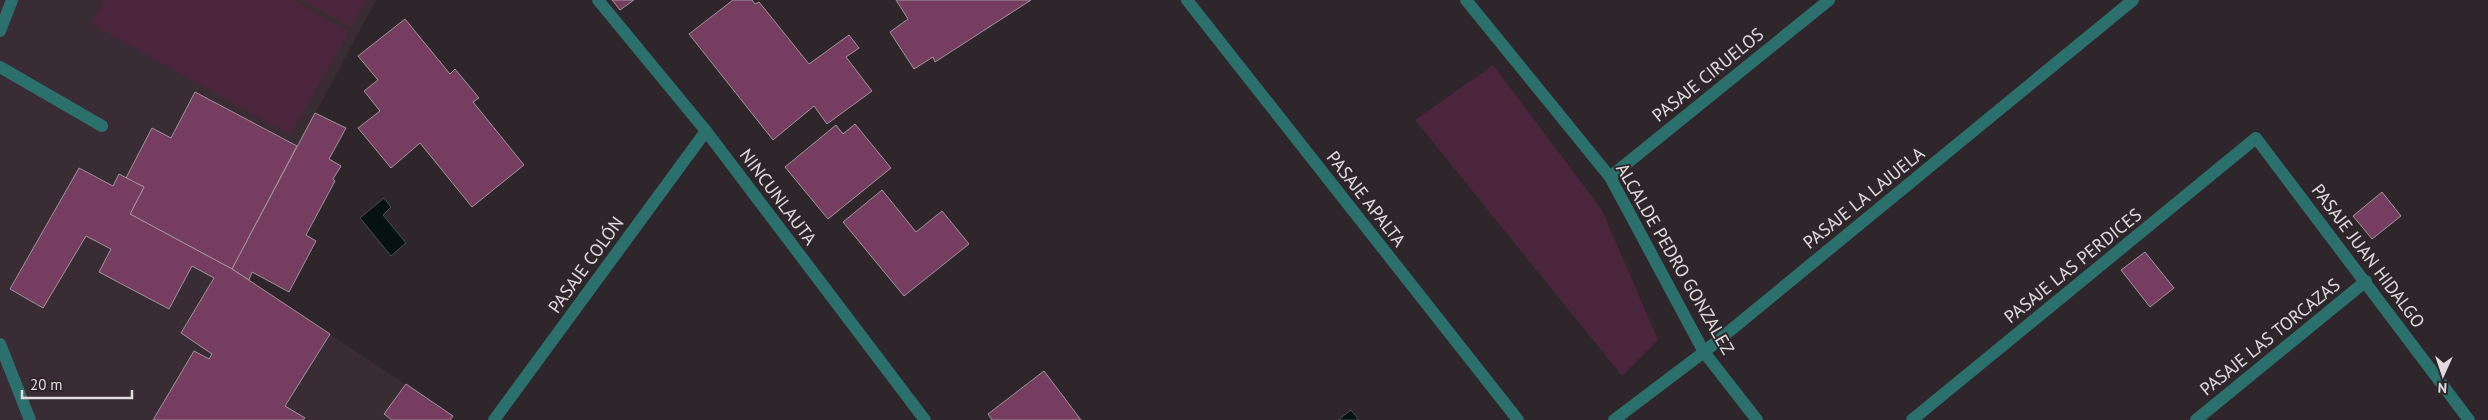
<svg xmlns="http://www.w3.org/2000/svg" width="2488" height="420" font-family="'PT Sans',sans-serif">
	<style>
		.built { fill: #3a2c34 }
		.green { fill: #4b253c }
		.water { fill: #051211; stroke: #474f4f }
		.building { fill: #763d60; stroke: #9f959a }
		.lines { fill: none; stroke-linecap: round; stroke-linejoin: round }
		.service { stroke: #2c706d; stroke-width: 12 }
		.minor { stroke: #2c706d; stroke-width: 12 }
		.labels { text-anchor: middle; stroke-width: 4; stroke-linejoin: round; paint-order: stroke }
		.street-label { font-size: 18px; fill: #e2dcdf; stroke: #2e262a }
	</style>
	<rect width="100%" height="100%" fill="#2e262a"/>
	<polygon class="built" points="0,0 376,0 232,269 453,416 450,420 0,420"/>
	<g class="green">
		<polygon points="104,0 293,0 349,32 290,135 91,24"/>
		<polygon points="301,0 366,0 351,27"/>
		<polygon points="1493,65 1602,210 1658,340 1622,376 1415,120"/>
	</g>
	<g class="water">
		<polygon points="384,198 391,207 383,215 406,243 391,256 360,218"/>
		<polygon points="1351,410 1359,420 1338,420"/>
	</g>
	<g class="building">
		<polygon points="612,0 634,0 620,10"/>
		<polygon points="733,0 752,0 755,4 759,2 809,64 849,35 859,48 846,57 872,91 827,124 814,106 773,140 689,34"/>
		<polygon points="896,0 1031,0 935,62 933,57 914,69 890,32 908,19"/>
		<polygon points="405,19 450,74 455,69 479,98 473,102 524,165 472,207 420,143 391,168 358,128 380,111 364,91 378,80 358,56"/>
		<polygon points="195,92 297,146 232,269 130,214 144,187 126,178 152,128 171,138"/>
		<polygon points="315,113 346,128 329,159 341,166 333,179 335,181 306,235 316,241 289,292 252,272 249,280 232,269"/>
		<polygon points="855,124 891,168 828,219 785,167 836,125 843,134"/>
		<polygon points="79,168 113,186 119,174 144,187 130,214 232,269 330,334 285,406 305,418 303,420 153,420 194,351 209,359 212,354 181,333 214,278 192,266 169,309 99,272 111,249 86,236 43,308 10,289"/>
		<polygon points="882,190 916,232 942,211 969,244 904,296 843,222"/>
		<polygon points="2382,192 2401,216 2372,239 2353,216"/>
		<polygon points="2145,252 2174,288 2150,307 2121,270"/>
		<polygon points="1044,371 1081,420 992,420 988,414"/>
		<polygon points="406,384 453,416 450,420 392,420 384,414"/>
	</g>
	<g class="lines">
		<g class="service">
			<polyline points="0,31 12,0"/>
			<polyline points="0,67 102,126"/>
			<polyline points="0,344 30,420"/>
		</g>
		<g class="minor">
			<polyline points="598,0 706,131 925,420"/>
			<polyline points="1187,0 1518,420"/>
			<polyline points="1466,0 1610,177 1704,352 1757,420"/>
			<polyline points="1610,177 1829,0"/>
			<polyline points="494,420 706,131"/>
			<polyline points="1614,420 1704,352 2133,0"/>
			<polyline points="1912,420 2256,138 2469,420"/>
			<polyline points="2196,420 2366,281"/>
		</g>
	</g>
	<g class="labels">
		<g class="street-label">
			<text transform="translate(1708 75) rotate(-39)" y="6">PASAJE CIRUELOS</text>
			<text transform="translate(778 197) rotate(53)" y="6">NINCUNLAUTA</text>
			<text transform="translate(1864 198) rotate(-39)" y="6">PASAJE LA LAJUELA</text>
			<text transform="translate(1366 199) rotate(52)" y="6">PASAJE APALTA</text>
			<text transform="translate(2368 256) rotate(53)" y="6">PASAJE JUAN HIDALGO</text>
			<text transform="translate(1675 259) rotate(60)" y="6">ALCALDE PEDRO GONZALEZ</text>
			<text transform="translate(586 265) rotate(-54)" y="6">PASAJE COLÓN</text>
			<text transform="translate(2073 266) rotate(-39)" y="6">PASAJE LAS PERDICES</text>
			<text transform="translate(2270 337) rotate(-39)" y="6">PASAJE LAS TORCAZAS</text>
		</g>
	</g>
	<g transform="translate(2443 375) rotate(183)" stroke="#2e262a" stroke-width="4" paint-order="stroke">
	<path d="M0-4L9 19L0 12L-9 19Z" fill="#e2dcdf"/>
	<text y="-8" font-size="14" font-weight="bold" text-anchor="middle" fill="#e2dcdf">N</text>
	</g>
	<path d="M22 390v8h110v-8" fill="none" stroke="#e2dcdf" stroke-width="2.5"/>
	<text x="30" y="390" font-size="15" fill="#e2dcdf" stroke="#2e262a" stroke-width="4" paint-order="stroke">20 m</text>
</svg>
